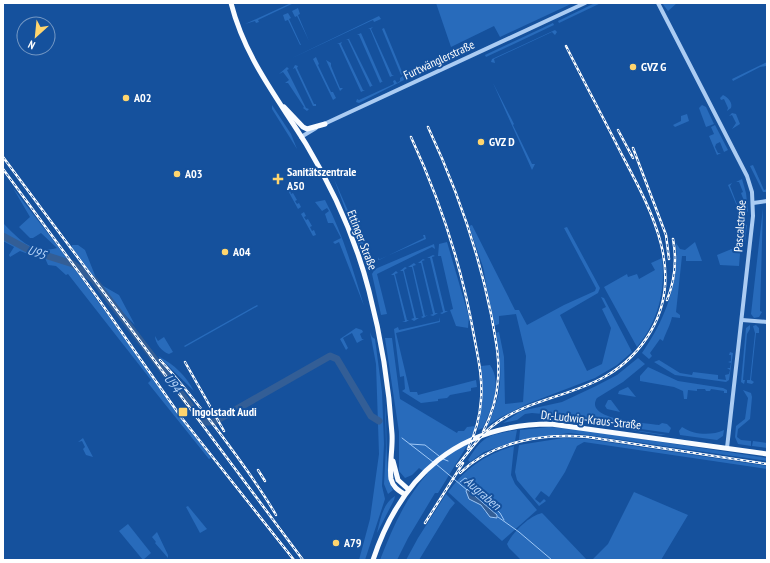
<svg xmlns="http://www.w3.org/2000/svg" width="770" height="563" font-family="'PT Sans Narrow',sans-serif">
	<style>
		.green { fill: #286bbb; fill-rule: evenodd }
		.water { fill: #335e96; stroke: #9ec7f6 }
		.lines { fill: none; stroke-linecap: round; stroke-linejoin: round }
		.stream { stroke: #9ec7f6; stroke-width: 1 }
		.river { stroke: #335e96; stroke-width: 7 }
		.minor { stroke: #abccf3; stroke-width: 4 }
		.major { stroke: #f8fbff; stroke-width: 5 }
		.rail-casing { stroke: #fff; stroke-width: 2.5 }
		.rail { stroke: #15519d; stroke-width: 1; stroke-dasharray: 3; stroke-linecap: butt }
		.poi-dot { fill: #ffd56e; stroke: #15519d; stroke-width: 1.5 }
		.labels { text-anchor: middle; stroke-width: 4; stroke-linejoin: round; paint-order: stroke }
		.street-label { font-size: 12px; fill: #fff; stroke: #15519d }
		.poi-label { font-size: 12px; font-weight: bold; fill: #fff; stroke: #15519d; text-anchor: start }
		.water-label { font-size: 13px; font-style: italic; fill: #b8d6fa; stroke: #15519d }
	</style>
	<rect width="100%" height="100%" fill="#15519d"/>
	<g class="green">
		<polygon points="291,3 294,3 258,20 259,22 256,23 255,21 245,24"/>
		<polygon points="436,3 573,3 500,37 494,26 451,47"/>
		<polygon points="595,3 601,3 559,23 558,21"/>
		<polygon points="662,3 677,3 668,11"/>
		<polygon points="298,8 300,14 298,15 309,41 297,16 295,17 292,11"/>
		<polygon points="288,13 291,18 289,19 301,45 300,45 288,20 285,21 283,15"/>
		<polygon points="379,16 381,19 374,22 373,20 290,59"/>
		<polygon points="553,23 554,25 486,57 485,55"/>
		<polygon points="373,27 371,29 392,75 394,75 390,77 370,29 368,29"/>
		<polygon points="384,28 403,74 401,75 382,29"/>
		<polygon points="555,30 557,32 555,35 552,32 494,59 495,63 491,62 492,59"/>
		<polygon points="361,33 382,81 383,81 380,83 359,35 357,35"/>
		<polygon points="351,38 349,39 372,85 373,85 370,87 348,40 346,40"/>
		<polygon points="342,42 341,44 363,90 365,90 361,92 339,44 337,44"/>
		<polygon points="316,57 319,64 318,65 331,92 333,92 336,98 333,100 313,59"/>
		<polygon points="326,60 331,63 331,66 340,88 343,88 340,91"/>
		<polygon points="767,62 766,66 760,67 733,81 732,79"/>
		<polygon points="295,65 298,66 297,68 314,104 316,104 316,106 313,106 295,68 293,69"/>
		<polygon points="287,67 289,69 287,70 306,108 309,109 307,111 303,108 304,107 288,83 285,83 289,80 283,72 279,74"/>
		<polygon points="403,76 404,80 359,103 356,102 357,99 359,100 394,84 393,81 395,80 397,83 400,81 400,78"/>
		<polygon points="493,83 514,124 513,125 532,164 535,164 532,170"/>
		<path d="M723,95C728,97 733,103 731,108L727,111L728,108L724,99L721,100L720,98Z"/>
		<polygon points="272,105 291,134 297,149 272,109"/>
		<polygon points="702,105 706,107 714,124 706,127 699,108"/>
		<polygon points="732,113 736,114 740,124 732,129 736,123 732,115 729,116"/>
		<polygon points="687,114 689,121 675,127 673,125 681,121 681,116"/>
		<polygon points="715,125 728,150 724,152 720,142 716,144 715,147 718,153 721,153 717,155 709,136 714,134 711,127"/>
		<polygon points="753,165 764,190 767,189 767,192 763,192 750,166"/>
		<polygon points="334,179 349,213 352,212 355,218 351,220 361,241 364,240 373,262 372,264 369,264 361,252"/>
		<polygon points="742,179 746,193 748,211 746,213 739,211 728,185 732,183 730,186 738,207 746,206 741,193 743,192 739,182 736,182"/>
		<polygon points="289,185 291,194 293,193 297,200 295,201 297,204 299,203 301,207 298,209 286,187"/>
		<path d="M13,188L63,253L211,458L209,459L148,383L151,380L68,274L66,275L56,266L48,265L45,258L36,257L20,251L10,257L9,255L14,247L3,241V223C19,239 32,255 57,248L41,233L33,238H30L19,227L30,217Z"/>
		<path d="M325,200C343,234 353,270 364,306L339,242L335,244L333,242L341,238L333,223H328L325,214L329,211L327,208L322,211L315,202Z"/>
		<polygon points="763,208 760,311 762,312 759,317 754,318 751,314"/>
		<polygon points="304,212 306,216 304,217 306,220 308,219 312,226 310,227 312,231 314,230 316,235 313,236 301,214"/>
		<polygon points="742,223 747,225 745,242 743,242 737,226"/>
		<path d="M472,225L515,310H519L527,325L564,305L595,291L596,288L564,228L567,227L600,288L598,293L560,315L587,371L602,364L611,328L602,309L606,307L601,297L604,298L632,352L617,365L595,378L527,404L501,417L487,426C504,392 502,369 496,333L499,332L504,357L505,404L523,402L526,356L516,314L499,316V324L494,326L483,267L469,226Z"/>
		<polygon points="423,235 425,235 426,239 378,260 378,257 379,260 424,238"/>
		<polygon points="740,238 741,242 739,266 720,265 717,255 739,246 736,239"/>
		<polygon points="447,242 469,317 468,328 456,326 450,310 453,309 441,256 438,256 439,244"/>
		<path d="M695,242L702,261H686V256H682L676,312L680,315V318L672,317C670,326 666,332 663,341L660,339L650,353L652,356L649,359L642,353C665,320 679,283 676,243L680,249L685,250Z"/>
		<polygon points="434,244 435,249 432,247 377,274 387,314 381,315 372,274 375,269"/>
		<polygon points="72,245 78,245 85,250 98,283 119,295 135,325 114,304 72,248"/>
		<polygon points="433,255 435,256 432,257 445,311 448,311 442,314 440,313 443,312 430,258 427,258"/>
		<path d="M662,258C666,290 658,322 637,347L604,287L627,274L628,277L637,274L639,279L655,270L651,263Z"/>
		<polygon points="423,259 425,260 422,261 435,313 438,313 433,316 430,315 433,314 421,263 418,263"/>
		<polygon points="414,263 416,265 413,266 425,316 428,315 423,318 421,317 423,316 412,267 408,267"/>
		<polygon points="405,267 407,268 404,270 416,318 419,318 414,321 411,319 414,318 403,271 400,271"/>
		<polygon points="396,271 398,273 395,274 407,320 409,320 406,322 402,322 405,321 394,275 391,275"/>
		<polygon points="257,305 258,306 185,347 184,346"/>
		<polygon points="439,317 440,322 396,333 410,392 417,392 418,395 476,380 477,387 471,388 471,391 450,395 447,398 438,399 438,401 421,403 402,391 405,389 404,376 400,377 394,329 398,327 399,330 439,321"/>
		<polygon points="750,325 750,329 747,334 743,380 745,380 744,384 741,382 746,328"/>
		<polygon points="756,325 759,328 759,333 756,333 751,380 754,382 752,384 747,383 747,380 750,380 755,333 753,326"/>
		<polygon points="356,328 362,330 363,332 360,334 362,339 364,339 357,343 352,333 343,338 348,348 346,350 340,339"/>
		<polygon points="370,332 372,337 375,339 382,392 384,444 382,486 385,499 365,560 359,560 370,519 379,454 376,364"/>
		<path d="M155,336L158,341L164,337L173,352L169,354C162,352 155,343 155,336Z"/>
		<path d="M385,338H392L400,399L457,433L458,431H464L467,427L476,426L470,441L438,493H435L408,538L397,560H380C392,529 405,499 427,474L419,468L412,475L405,478L399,471V432Z"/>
		<polygon points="730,352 733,353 729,380 726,382 675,375 654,362 659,360 680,373 692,375 693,372 718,375 718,379 726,380 725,375 729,374 730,370 727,368 730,368 731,363 728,362 731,361 731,355 729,355"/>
		<path d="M158,356C175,365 185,375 194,391Z"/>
		<path d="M638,358L645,364L623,382L597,398C583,420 646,423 659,425L662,423L667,424L671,428L669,433L599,423L555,418L554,415L532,413L525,414L517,420L503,423L521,411L562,402L596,386L617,375Z"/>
		<path d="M490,365C503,383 491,410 483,428L478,430L483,394L481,366Z"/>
		<polygon points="648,367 678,381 723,388 727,390 727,393 724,393 724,391 711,389 710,391 706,391 705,389 697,389 697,391 688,390 687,399 684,399 683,391 674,387 640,381 640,376"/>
		<polygon points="628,387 636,397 618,394 619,391"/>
		<polygon points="743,390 751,393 752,397 750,419 738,429 737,437 741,440 751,441 751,446 738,444 735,437 736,426 745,419 748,398"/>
		<polygon points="608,400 611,400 620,412 607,409 605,406"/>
		<path d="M385,405C388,427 384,472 393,490L388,494L384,484L386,447Z"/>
		<polygon points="588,423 596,424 666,435 661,435"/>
		<polygon points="549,427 576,429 767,458 767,461 588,435 569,433 519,440 520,430"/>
		<path d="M682,427C694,435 711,436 724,430L723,436L717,440L680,435L679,431Z"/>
		<path d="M517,430L515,441L484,452L470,462L468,460C483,435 489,435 517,430Z"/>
		<polygon points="83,438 93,457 86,455 83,449 85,447 82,441 78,442"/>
		<polygon points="563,438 587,439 767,466 767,469 584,442 577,446 565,472 549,497 541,491 535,499 540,503 544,499 546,501 539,506 517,480 515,472 519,445"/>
		<polygon points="753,441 767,443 767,448 752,446"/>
		<path d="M514,446L511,475L515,484L537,510L502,541L448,492C465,468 486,454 514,446ZM472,492L497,515L485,512L481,504L470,500L467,494Z"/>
		<polygon points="634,492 688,515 661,560 592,560 608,544"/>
		<polygon points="446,494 455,503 450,509 419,560 406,560 418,538"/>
		<path d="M395,496L394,500L377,533C380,520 383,503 395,496Z"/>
		<polygon points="188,506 207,529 200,533 186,507"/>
		<path d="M542,513L544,515L587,560H521L509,548L507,544C513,532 529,516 542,513Z"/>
		<polygon points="128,524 151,553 143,560 119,531"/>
		<polygon points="157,532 168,555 168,558 155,543 156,542 152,537"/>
	</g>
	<polygon class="water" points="467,489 497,515 497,518 490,517 481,505 469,499 466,491"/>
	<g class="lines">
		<g class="stream">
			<polyline points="3,235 29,250 56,258"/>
			<polyline points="375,419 379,421"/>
			<polyline points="402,438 433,462"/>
			<polyline points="410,444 425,445 439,456"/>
			<polyline points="443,459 448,461"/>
			<polyline points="436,464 467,490"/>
			<polyline points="460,482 465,478 467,479 483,497 500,513 504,520"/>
			<polyline points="498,517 519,532 552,560"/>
		</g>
		<polyline class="river" points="3,236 29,250 73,264 94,280 201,420 205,422 214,422 330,356 337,359 371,416 379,421"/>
		<g class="minor">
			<polyline points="658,3 747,176 752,192 753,216 727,448"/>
			<polyline points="322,125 585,3"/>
			<polyline points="301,137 316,128"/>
			<polyline points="753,203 767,201"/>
			<polyline points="742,320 767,322"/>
		</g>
		<g class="major">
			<path d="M231,3C245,58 277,97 306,144C333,189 356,240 369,291C381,337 389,386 392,434C393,448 389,466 391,479C393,487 398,490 404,494"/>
			<polyline points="284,107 303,127 307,129 325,124"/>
			<polyline points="393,461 398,480 408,489"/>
			<path d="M373,560C401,475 459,424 551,424L767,454"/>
		</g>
		<g class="rail-casing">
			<g id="rail">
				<path d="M428,127C456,187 478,249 491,314C495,336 500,358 498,380C497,399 491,416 483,432"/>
				<polyline points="618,130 633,158"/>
				<path d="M411,137C440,200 462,267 474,336C478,357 483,379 481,400C480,417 475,434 468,449"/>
				<polyline points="633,148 666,235 669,259"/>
				<polyline points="3,157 303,560"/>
				<polyline points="3,169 97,297 181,417 294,560"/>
				<path d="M667,300C675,280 677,260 673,239"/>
				<path d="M160,360C183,384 202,410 222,436C241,462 260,487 276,515"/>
				<polyline points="185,362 224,431"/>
				<path d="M457,466C468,453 478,438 491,427C524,400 570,397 606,376C625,365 640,350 651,331C686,271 650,208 621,153C603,117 584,82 566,46"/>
				<polyline points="258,470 265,481"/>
				<path d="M460,473C493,441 544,433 588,437L767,464"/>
				<polyline points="425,523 463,463"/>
			</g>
		</g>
		<use href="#rail" class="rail"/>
	</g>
	<g class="poi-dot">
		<circle cx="633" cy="67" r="4"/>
		<circle cx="126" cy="98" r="4"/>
		<circle cx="481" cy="142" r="4"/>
		<circle cx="177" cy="174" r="4"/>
		<path d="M276 173h4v4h4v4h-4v4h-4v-4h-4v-4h4z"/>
		<circle cx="225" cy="252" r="4"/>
		<rect x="178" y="407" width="10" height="10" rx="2"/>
		<circle cx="336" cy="543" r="4"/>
	</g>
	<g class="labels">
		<g class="street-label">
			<text transform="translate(439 60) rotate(-25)" y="4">Furtwänglerstraße</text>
			<text transform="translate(740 226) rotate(-86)" y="4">Pascalstraße</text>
			<text transform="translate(362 240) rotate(69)" y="4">Ettinger Straße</text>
			<text transform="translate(591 420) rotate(6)" y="4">Dr.-Ludwig-Kraus-Straße</text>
		</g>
		<g class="poi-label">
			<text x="641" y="71">GVZ G</text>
			<text x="134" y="102">A02</text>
			<text x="489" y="146">GVZ D</text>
			<text x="287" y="176">Sanitätszentrale<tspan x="287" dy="14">A50</tspan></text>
			<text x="185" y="178">A03</text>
			<text x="233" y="256">A04</text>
			<text x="192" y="416">Ingolstadt Audi</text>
			<text x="344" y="547">A79</text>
		</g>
		<g class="water-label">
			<text transform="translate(37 252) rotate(20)" y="5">U95</text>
			<text transform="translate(173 383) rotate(53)" y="5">U94</text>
			<text transform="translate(483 493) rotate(41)" y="5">Augraben</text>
		</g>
	</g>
	<rect width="770" height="563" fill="none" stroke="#ffffff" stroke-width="8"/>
	<g transform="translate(36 36) rotate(207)"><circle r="19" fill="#15519d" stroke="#7397c4"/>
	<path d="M0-3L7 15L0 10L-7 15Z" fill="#ffd56e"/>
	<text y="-6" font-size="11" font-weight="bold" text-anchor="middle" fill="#ffffff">N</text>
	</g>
</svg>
